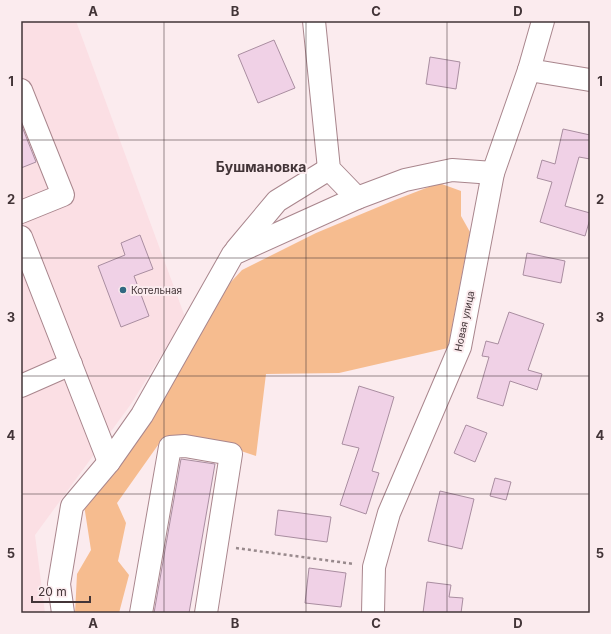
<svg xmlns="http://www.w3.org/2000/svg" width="611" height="634" font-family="Inter,sans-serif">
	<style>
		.built { fill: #fbdfe4 }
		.green { fill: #f6bc8f }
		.building { fill: #f0d1e6; stroke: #a98da0 }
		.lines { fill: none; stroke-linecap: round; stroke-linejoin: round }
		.minor-casing { stroke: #a9868d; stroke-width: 24 }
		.path { stroke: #98898c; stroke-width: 2.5; stroke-dasharray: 3 3; stroke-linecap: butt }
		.minor { stroke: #fff; stroke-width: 22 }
		.grid { fill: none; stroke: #423437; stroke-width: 1; stroke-opacity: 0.55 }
		.poi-dot { fill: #306882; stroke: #fbebee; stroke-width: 1.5 }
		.labels { text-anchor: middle; stroke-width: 4; stroke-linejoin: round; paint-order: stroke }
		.poi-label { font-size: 10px; fill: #423437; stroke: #fbebee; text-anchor: start }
		.street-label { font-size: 10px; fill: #423437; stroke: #fbebee }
		.district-label { font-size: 14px; font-weight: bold; fill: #423437; stroke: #fbebee }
		.neatline { fill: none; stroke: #423437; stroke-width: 1.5 }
		.grid-label { font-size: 13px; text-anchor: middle; font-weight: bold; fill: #423437 }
	</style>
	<rect width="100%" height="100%" fill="#fbebee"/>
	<polygon class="built" points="21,21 76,21 185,317 131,404 35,535 45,613 21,613"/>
	<polygon class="green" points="439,183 461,191 461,216 470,232 448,348 339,373 266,374 256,456 226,446 163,438 117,503 126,523 118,561 129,575 119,613 75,613 77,574 91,550 84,505 217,297 242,270 316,233 395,200"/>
	<g class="building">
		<polygon points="274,40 295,88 258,103 238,55"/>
		<polygon points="430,57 460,62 456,89 426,84"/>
		<polygon points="21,124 36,162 21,168"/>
		<polygon points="563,129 590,135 590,159 579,157 565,206 590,213 590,219 585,236 540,222 552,182 537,178 542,160 555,164"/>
		<polygon points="140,235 153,269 134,276 149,316 121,327 98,266 125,255 121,243"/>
		<polygon points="527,253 565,261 561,283 523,275"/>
		<polygon points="509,312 544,324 528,370 542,374 537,390 510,381 503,406 477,398 489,357 482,356 486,341 498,344"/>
		<polygon points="359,386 394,397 372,471 379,473 366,514 340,505 359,448 342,444"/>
		<polygon points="466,425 487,433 475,462 454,453"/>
		<polygon points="181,459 215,464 189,613 154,613"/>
		<polygon points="495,478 511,482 506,500 490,496"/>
		<polygon points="440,491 474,499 462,549 428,541"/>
		<polygon points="278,510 331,517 327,542 275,535"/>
		<polygon points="309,568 346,573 341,607 305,603"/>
		<polygon points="427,582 451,585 449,597 463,598 461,613 423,613"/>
	</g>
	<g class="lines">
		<g class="minor-casing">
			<g id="minor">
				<polyline points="314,21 329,169 357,198"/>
				<polyline points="529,70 590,80"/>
				<polyline points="21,90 63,195 21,212"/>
				<polyline points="21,237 109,462"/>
				<polyline points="236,250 277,201 329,169"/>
				<polyline points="21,386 71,364"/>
				<polyline points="63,613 59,584 72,506 109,462 142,415 233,254 357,198 405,180 452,170 493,173"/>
				<polyline points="141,613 170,447 185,446 231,454 206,613"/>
				<polyline points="373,613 374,567 389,513 460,347 493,173 529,70 543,21"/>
			</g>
		</g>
		<polyline class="path" points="236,548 354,564"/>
		<use href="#minor" class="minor"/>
	</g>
	<path class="grid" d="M164,21V613M306,21V613M447,21V613M21,140H590M21,258H590M21,376H590M21,494H590"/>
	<circle class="poi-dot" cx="123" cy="290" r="4"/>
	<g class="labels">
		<g class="poi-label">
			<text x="131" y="294">Котельная</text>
		</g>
		<g class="street-label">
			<text transform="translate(464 321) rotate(-78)" y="4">Новая улица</text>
		</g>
		<g class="district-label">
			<text x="261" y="172">Бушмановка</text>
		</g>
	</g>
	<rect width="611" height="634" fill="none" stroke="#fbebee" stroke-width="44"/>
	<path d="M32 596v6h58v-6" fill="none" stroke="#423437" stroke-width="2"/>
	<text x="38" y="596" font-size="12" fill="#423437" stroke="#fbebee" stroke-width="3" paint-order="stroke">20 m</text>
	<rect x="22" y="22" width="567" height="590" class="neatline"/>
	<g class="grid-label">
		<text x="93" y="16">A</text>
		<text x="235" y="16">B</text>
		<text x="376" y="16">C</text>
		<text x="518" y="16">D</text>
		<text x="11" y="86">1</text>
		<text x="600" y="86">1</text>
		<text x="11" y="204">2</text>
		<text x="600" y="204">2</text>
		<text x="11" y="322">3</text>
		<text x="600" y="322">3</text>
		<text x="11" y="440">4</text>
		<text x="600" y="440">4</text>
		<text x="11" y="558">5</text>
		<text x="600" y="558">5</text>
		<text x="93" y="628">A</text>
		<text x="235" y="628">B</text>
		<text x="376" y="628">C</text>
		<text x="518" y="628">D</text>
	</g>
</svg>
